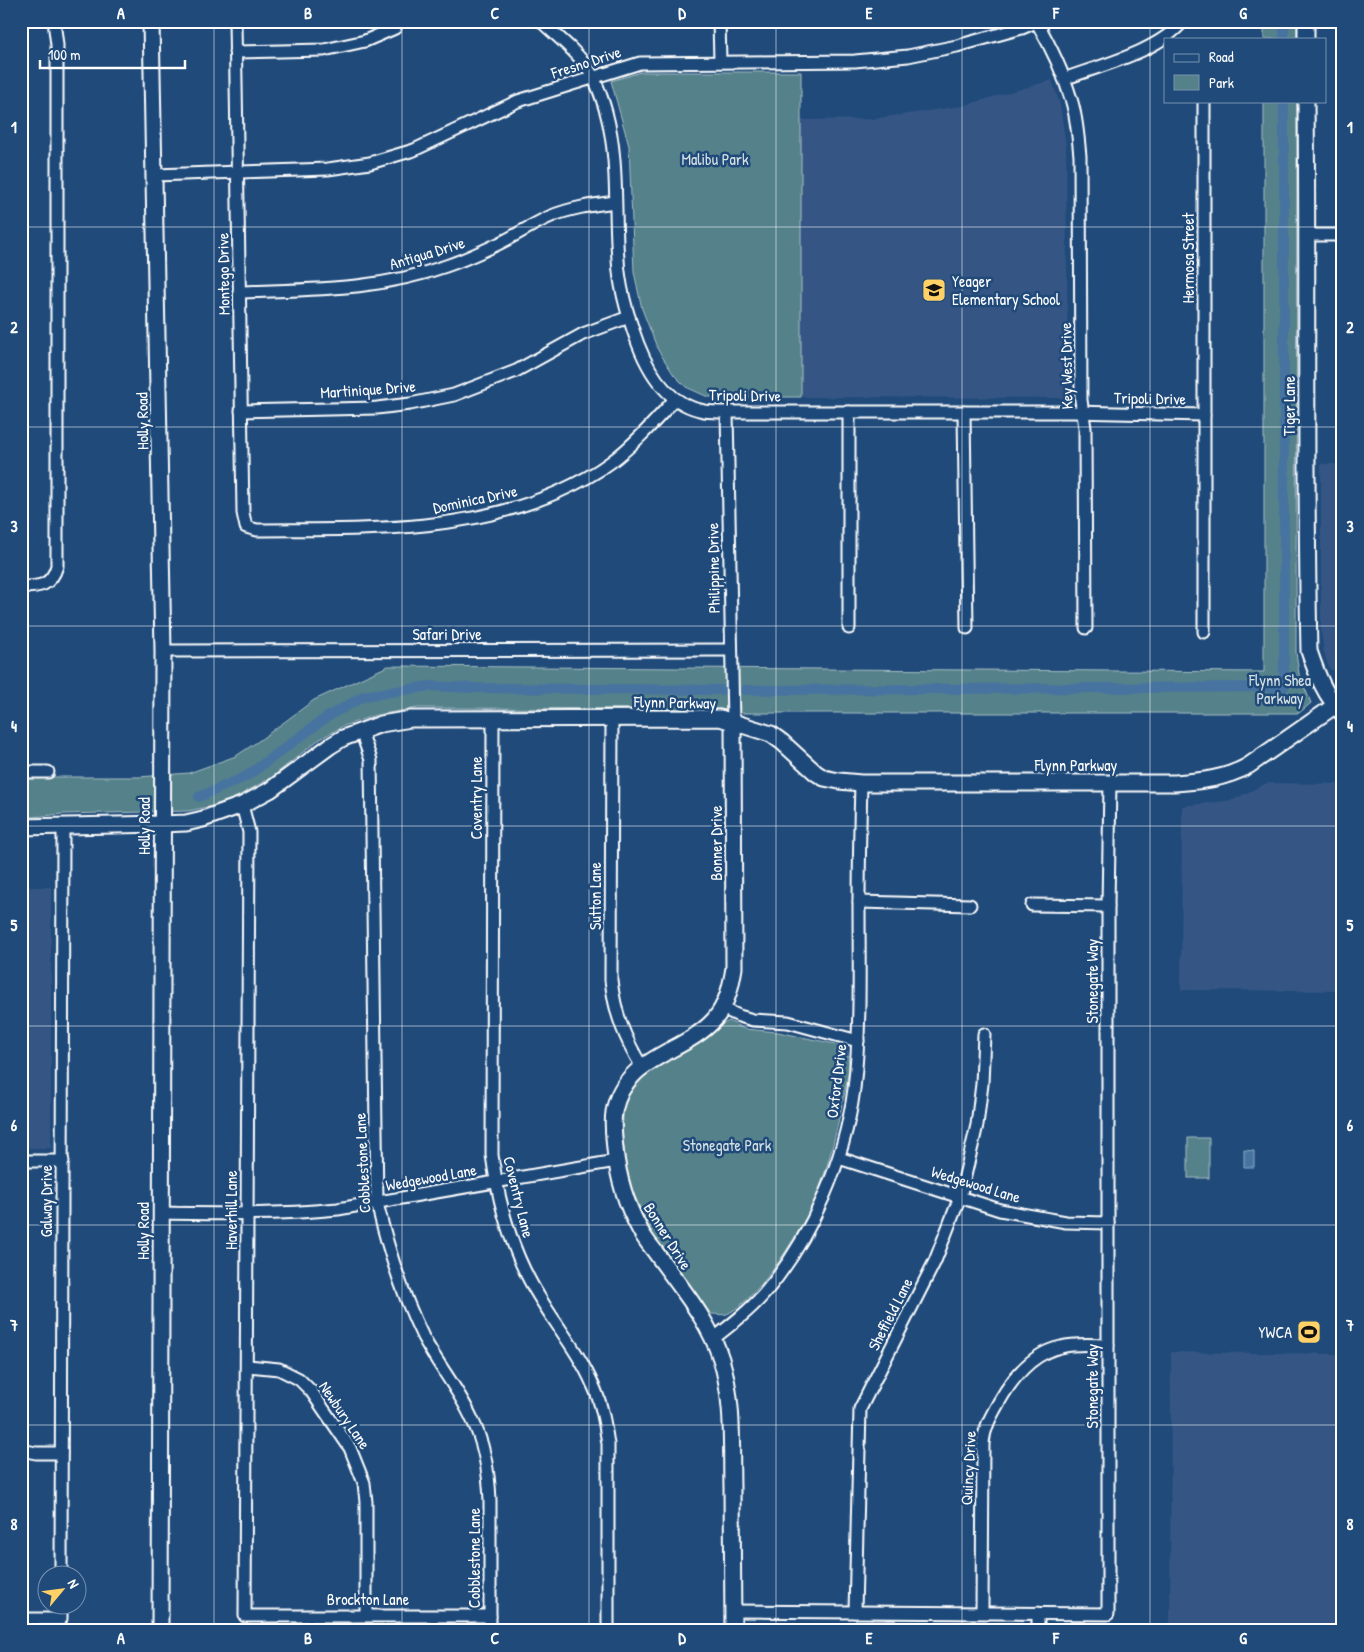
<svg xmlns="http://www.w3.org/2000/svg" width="1364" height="1652" font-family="'Patrick Hand',sans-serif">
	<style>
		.built { fill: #345685 }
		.green { fill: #54818a; stroke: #aac0c4 }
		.water { fill: #4673a1; stroke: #90abc7 }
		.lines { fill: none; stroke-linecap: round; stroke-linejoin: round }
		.canal { stroke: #4673a1; stroke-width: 10 }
		.street-casing { stroke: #fff; stroke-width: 15 }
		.secondary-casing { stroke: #fff; stroke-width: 19 }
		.street { stroke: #1f4a7a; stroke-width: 11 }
		.secondary { stroke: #1f4a7a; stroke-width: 15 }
		.grid { fill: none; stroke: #fff; stroke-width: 1; stroke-opacity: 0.55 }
		.labels { text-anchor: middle; stroke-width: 5; stroke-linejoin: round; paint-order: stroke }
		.street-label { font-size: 16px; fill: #fff; stroke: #1f4a7a }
		.park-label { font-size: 16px; fill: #d4e0e2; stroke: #1f4a7a }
		.poi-label { font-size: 16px; fill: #fff; stroke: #1f4a7a; text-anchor: start }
		.neatline { fill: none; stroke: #fff; stroke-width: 2 }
		.grid-label { font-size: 16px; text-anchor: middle; font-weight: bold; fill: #fff }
	</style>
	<rect width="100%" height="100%" fill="#1f4a7a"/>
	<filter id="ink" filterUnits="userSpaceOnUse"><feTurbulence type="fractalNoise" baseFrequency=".02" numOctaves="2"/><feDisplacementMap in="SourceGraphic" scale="10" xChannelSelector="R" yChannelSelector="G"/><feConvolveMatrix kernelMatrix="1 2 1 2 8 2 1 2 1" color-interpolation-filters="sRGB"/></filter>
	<g filter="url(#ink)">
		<g class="built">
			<polygon points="1052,80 1060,105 1066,146 1068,398 801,397 801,120 872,119 962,106"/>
			<polygon points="1321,464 1343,464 1343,670 1330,670 1324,653 1321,632"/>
			<polygon points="1267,783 1343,784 1343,991 1181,990 1182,806 1233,800"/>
			<rect x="21" y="887" width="30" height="261"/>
			<polygon points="1171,1352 1343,1354 1343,1536 1340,1560 1343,1571 1343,1631 1170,1631"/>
		</g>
		<g class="green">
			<rect x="1264" y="21" width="33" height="18"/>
			<polygon points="641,72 801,72 801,397 708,397 686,387 674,375 658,350 642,309 634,272 629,146 611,81"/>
			<polygon points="1264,101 1297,101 1296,652 1299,674 1311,703 1299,713 743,713 720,709 418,708 376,715 343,726 317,741 272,777 233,799 212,806 188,811 63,814 21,818 21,777 139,777 189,773 236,756 260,740 314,700 388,666 1264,672"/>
			<path d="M729,1021L744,1029L778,1032L835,1044C840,1046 845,1047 847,1052C852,1064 845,1091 842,1104C836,1134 829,1164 818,1192C805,1226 761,1296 729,1313C724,1316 717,1314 711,1314L653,1236L633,1192L626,1165L622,1131L624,1105L633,1085L648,1072L708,1037L723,1024Z"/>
			<rect x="1188" y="1138" width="21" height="40"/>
		</g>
		<polygon class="water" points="1244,1150 1254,1151 1254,1167 1244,1167"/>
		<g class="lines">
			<g class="canal">
				<polyline points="1284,39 1284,21"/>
				<polyline points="745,690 1284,687 1284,101"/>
				<polyline points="199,797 247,776 327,717 364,696 430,686 475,688 722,690"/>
			</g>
			<g class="street-casing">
				<g id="street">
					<path d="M235,21L243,513L246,527L257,530C359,529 463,534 558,492C576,484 595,474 611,462C635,444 655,421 675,399"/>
					<path d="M541,21C557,37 577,51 589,70C597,82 602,98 606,112C619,159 614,211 618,259C619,288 628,317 638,344C650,375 669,405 704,411C711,412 720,412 727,412H1072L1204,415"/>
					<polyline points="719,21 720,61"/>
					<path d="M1036,21C1050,45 1063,72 1071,99C1077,117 1078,137 1080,156L1081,400L1085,428L1086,628"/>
					<polyline points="235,52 324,50 365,41 395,28 392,21"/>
					<path d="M1064,79C1101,65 1158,52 1183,21"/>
					<polyline points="155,175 328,169 370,163 414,150 518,101 640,63 855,61 908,56 957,46 1022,28 1036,22"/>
					<polyline points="1307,235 1343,235"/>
					<path d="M239,292C312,289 376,291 446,266C464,260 481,252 498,244C515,236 531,225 549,217C570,208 592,205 615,202"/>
					<polyline points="241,411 377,408 410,404 454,395 516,371 583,334 629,317"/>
					<polyline points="727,412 733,723"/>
					<polyline points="964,412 967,628"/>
					<path d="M21,587C40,587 51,586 57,566V45L54,21"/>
					<polyline points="849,628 849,412"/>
					<polyline points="1204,632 1204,101"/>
					<polyline points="163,651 731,650"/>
					<path d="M493,718L492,1155C498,1199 509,1242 530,1281C549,1317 577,1348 593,1385C602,1404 605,1424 608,1444V1631"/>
					<path d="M612,718L611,980C615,1014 624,1037 642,1067"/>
					<path d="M361,731L371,760L377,1203C388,1249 402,1294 423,1337C438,1365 459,1390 472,1419C485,1445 489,1473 490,1501V1631"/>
					<polyline points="21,772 48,772"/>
					<polyline points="242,805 249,832 245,1616 490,1616"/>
					<polyline points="859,902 970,905"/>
					<polyline points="1032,905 1108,906"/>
					<polyline points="722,1008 739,1016 753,1020 788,1022 858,1041"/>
					<polyline points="839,1158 1000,1210 1066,1222 1108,1223"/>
					<polyline points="21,1161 63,1161"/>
					<path d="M161,1213C220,1214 279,1215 338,1209L616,1161"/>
					<path d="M713,1339C731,1325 749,1311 764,1294C811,1239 845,1160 854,1089C861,1027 859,965 859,904C859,863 860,823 861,783"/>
					<polyline points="248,1366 279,1369 299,1379 311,1391 350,1448 364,1483 366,1502 366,1615"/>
					<polyline points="21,1450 36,1453 61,1453"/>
					<polyline points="61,1574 63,827"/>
					<polyline points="733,1611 1108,1614 1108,906 1110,783"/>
					<polyline points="855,1612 860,1409 935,1261 960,1197 977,1125 982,1084 984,1034"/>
					<path d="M982,1612L983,1444C984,1428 991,1416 999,1402C1013,1377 1032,1353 1061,1347C1076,1343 1093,1345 1108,1345"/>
					<polyline points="21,1619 61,1619 61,1604"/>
					<polyline points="1038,1631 1038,1613"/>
				</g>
			</g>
			<g class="secondary-casing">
				<g id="secondary">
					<polyline points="151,21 163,651 160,1631"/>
					<polyline points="1306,39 1306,21"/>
					<path d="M1306,101C1308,285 1305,468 1309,651C1317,675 1325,696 1343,714"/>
					<path d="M21,827L162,824L186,823L203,819L242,805L270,790L330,746L343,738L381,724L411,719L720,718L771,734L782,742L816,773L824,778L839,781L861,783H1175C1202,781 1224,779 1248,766L1343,700"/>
					<path d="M733,1631C733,1583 732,1535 732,1487C731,1444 734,1401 721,1359C709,1320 680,1287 656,1253C650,1245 643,1237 639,1228C626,1204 618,1177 615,1149C614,1137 612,1124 614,1112C623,1057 683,1054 714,1020C727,1005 731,986 734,968L733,723"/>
				</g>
			</g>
			<use href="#street" class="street"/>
			<use href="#secondary" class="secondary"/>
		</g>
	</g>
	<path class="grid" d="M214,21V1631M402,21V1631M589,21V1631M776,21V1631M962,21V1631M1150,21V1631M21,227H1343M21,427H1343M21,626H1343M21,826H1343M21,1026H1343M21,1225H1343M21,1425H1343"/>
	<defs>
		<g id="school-square" transform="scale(1.25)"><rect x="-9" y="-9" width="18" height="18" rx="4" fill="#ffd166" stroke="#1f4a7a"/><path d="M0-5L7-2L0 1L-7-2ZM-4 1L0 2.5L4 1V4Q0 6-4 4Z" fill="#111"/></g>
		<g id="stadium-square" transform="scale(1.25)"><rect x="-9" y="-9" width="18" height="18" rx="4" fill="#ffd166" stroke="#1f4a7a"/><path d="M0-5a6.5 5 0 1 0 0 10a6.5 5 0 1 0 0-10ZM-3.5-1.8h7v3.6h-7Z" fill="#111"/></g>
	</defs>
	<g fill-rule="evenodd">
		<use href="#school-square" x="934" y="290"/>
		<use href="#stadium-square" x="1309" y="1332"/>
	</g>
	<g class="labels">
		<g class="street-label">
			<text transform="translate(586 62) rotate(-18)" y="6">Fresno Drive</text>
			<text transform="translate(427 253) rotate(-17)" y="6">Antigua Drive</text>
			<text transform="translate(1188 258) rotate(-90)" y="6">Hermosa Street</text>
			<text transform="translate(223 274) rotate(-91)" y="6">Montego Drive</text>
			<text transform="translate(1066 366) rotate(-91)" y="6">Key West Drive</text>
			<text transform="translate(368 389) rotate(-4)" y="6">Martinique Drive</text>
			<text transform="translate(745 395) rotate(1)" y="6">Tripoli Drive</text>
			<text transform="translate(1150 398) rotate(1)" y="6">Tripoli Drive</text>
			<text transform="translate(1289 406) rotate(-90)" y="6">Tiger Lane</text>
			<text transform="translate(142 421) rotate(-91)" y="6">Holly Road</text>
			<text transform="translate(475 499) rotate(-12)" y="6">Dominica Drive</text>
			<text transform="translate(713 568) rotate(-91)" y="6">Philippine Drive</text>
			<text x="447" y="640">Safari Drive</text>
			<text transform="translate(675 702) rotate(1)" y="6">Flynn Parkway</text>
			<text x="1076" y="771">Flynn Parkway</text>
			<text transform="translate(476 798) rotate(-90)" y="6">Coventry Lane</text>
			<text transform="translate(144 826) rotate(-90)" y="6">Holly Road</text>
			<text transform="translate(716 843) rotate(-90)" y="6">Bonner Drive</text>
			<text transform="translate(595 896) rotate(-90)" y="6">Sutton Lane</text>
			<text transform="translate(1092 981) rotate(-90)" y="6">Stonegate Way</text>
			<text transform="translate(836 1081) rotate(-83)" y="6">Oxford Drive</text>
			<text transform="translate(362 1163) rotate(-93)" y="6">Cobblestone Lane</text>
			<text transform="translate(431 1177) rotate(-10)" y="6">Wedgewood Lane</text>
			<text transform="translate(976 1184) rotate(17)" y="6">Wedgewood Lane</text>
			<text transform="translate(519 1197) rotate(76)" y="6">Coventry Lane</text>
			<text transform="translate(46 1201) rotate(-90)" y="6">Galway Drive</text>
			<text transform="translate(231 1210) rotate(-90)" y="6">Haverhill Lane</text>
			<text transform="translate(143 1231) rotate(-90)" y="6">Holly Road</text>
			<text transform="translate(668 1236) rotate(58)" y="6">Bonner Drive</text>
			<text transform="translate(890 1314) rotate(-63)" y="6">Sheffield Lane</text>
			<text transform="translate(1092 1386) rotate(-90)" y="6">Stonegate Way</text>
			<text transform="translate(345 1415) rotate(56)" y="6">Newbury Lane</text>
			<text transform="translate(968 1468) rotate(-87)" y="6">Quincy Drive</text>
			<text transform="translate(474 1558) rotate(-90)" y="6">Cobblestone Lane</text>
			<text x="368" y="1605">Brockton Lane</text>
		</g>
		<g class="park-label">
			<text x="715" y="165">Malibu Park</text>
			<text x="1280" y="686">Flynn Shea<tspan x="1280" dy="18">Parkway</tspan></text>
			<text x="727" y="1151">Stonegate Park</text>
		</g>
		<g class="poi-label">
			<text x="952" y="287">Yeager<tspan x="952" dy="18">Elementary School</tspan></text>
			<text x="1292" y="1338" text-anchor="end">YWCA</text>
		</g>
	</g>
	<rect width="1364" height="1652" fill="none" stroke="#1f4a7a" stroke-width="55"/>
	<rect x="1164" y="38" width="162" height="65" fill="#1f4a7a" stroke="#7992af"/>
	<rect x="1174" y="54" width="25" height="8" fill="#1f4a7a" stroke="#7992af"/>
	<text x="1209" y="62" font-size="15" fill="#ffffff">Road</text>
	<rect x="1174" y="75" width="25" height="15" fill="#54818a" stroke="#7992af"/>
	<text x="1209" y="88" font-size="15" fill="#ffffff">Park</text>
	<g transform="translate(62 1590) rotate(61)"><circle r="24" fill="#1f4a7a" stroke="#7992af"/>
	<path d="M0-4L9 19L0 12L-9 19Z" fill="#ffd166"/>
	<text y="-8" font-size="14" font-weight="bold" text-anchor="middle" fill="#ffffff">N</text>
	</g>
	<path d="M40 60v8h145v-8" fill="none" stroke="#ffffff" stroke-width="2.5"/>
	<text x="48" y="60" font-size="15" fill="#ffffff" stroke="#1f4a7a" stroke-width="4" paint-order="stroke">100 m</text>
	<rect x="28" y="28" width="1308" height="1596" class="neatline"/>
	<g class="grid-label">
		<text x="121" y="19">A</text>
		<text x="308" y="19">B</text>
		<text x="495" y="19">C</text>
		<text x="682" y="19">D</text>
		<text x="869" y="19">E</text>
		<text x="1056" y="19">F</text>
		<text x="1243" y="19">G</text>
		<text x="14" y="133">1</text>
		<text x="1350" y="133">1</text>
		<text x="14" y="333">2</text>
		<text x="1350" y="333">2</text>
		<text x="14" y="532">3</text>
		<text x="1350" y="532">3</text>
		<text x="14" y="732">4</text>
		<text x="1350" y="732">4</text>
		<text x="14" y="931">5</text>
		<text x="1350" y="931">5</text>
		<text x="14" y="1131">6</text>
		<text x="1350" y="1131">6</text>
		<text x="14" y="1331">7</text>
		<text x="1350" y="1331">7</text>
		<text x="14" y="1530">8</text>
		<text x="1350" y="1530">8</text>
		<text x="121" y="1644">A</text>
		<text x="308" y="1644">B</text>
		<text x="495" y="1644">C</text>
		<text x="682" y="1644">D</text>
		<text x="869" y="1644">E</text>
		<text x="1056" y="1644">F</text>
		<text x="1243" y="1644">G</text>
	</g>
</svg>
